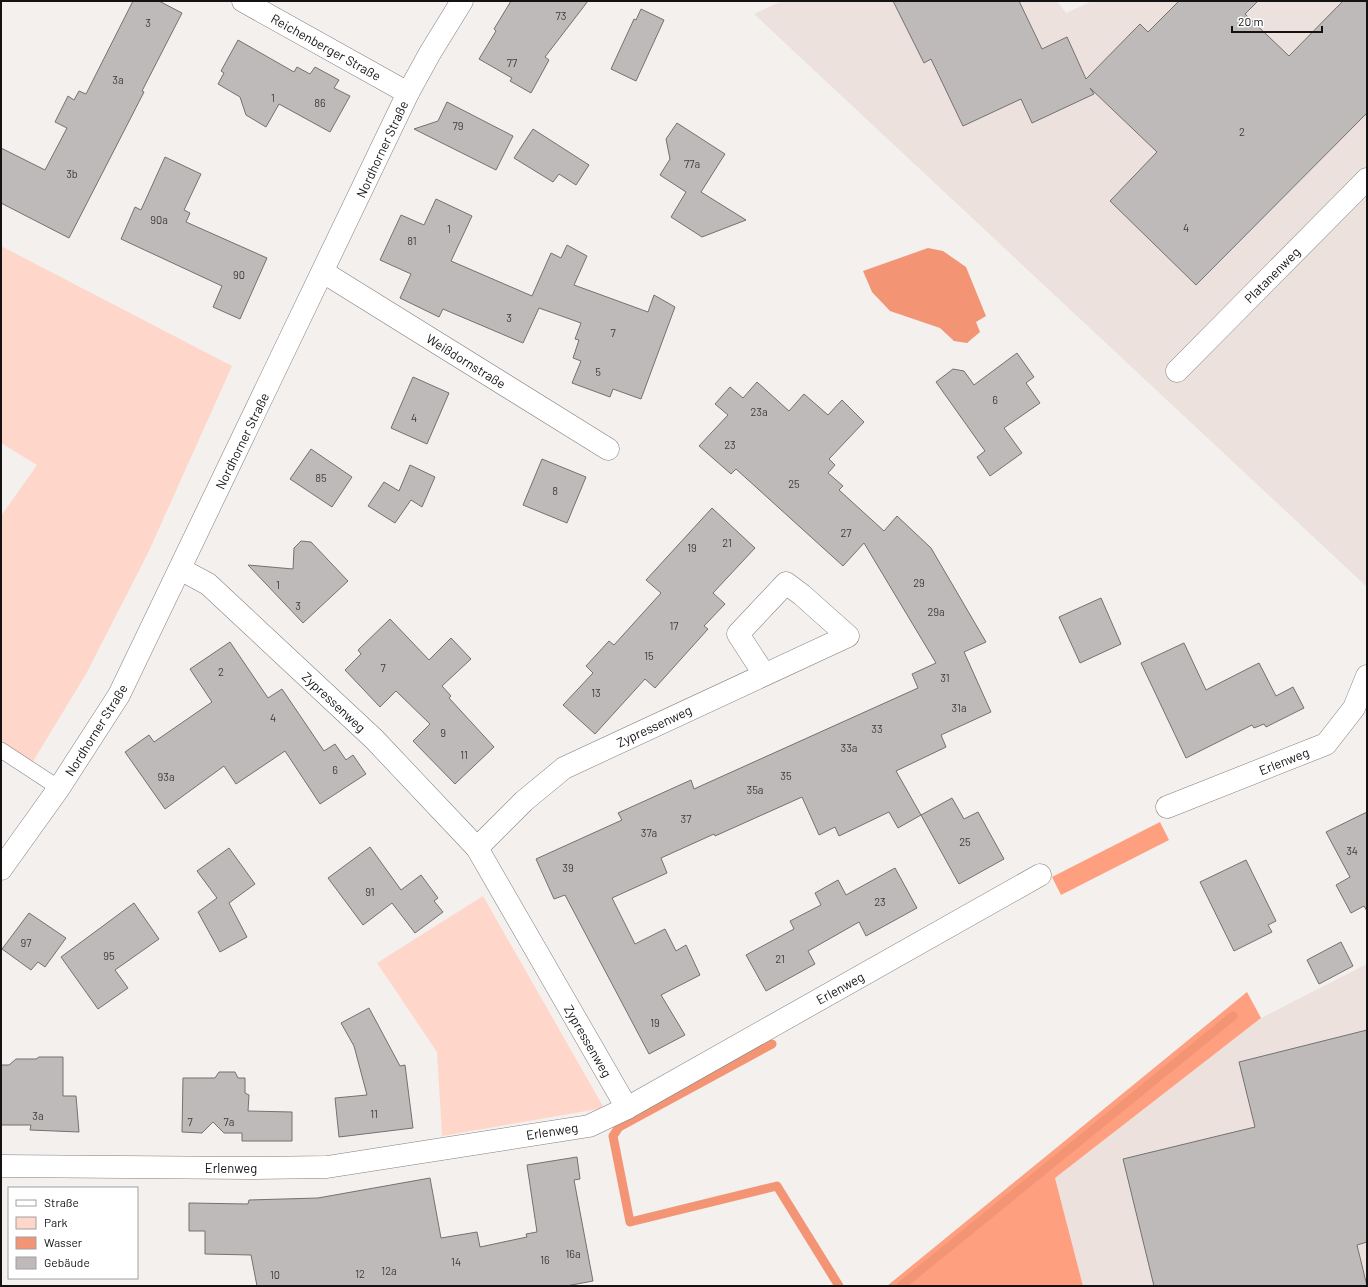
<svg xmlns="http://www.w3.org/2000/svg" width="1368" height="1287" font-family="Barlow,sans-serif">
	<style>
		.built { fill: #ece1dd }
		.green { fill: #ffd7ca }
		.forest { fill: #fe9f80 }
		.water { fill: #f39575 }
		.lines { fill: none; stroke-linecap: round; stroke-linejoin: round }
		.stream { stroke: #f39575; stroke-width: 9 }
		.building { fill: #bdbab9; stroke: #747170 }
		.lane-casing { stroke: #837f7e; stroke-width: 16 }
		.street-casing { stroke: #837f7e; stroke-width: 23 }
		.secondary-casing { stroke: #837f7e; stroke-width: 23 }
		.lane { stroke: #fff; stroke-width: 15 }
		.street { stroke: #fff; stroke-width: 22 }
		.secondary { stroke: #fff; stroke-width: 22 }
		.labels { text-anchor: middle; stroke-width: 3.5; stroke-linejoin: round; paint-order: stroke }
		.number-label { font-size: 11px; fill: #3e3c3c }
		.street-label { font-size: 13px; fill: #141212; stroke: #fff }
	</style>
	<rect width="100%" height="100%" fill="#f3f0ee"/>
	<g class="built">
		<polygon points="782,1 1057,1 1066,13 1092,1 1367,1 1367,587 754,14"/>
		<polygon points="1367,964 1367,1286 1083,1286 1055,1178 1261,1018"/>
	</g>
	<g class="green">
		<polygon points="1,246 232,366 148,553 86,674 32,763 1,742 1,516 37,465 1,443"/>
		<polygon points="483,896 604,1108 442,1136 437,1052 377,963"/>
	</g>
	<g class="forest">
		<polygon points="1160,822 1169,840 1061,895 1052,877"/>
		<polygon points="1247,992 1261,1018 1055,1178 1083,1286 887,1286"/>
	</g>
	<polygon class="water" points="928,248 943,251 966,267 986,316 976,322 980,332 967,343 954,341 940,328 890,311 872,292 863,271"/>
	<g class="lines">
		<g class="stream">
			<polyline points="772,1044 619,1127 613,1136 630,1222 777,1186 839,1286"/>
			<polyline points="901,1286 1233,1016"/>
		</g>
	</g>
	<g class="building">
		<polygon points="133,1 159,1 182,13 142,91 144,92 69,238 1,203 1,148 45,170 67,128 55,122 68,96 74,100 79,91 86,94"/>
		<polygon points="511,1 588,1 545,57 549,60 531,93 510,81 512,78 479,59 496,31 494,29"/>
		<polygon points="893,1 1019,1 1042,49 1067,37 1086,79 1140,24 1148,32 1179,1 1258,1 1245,14 1289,56 1343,1 1367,1 1367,113 1196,285 1110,201 1157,152 1090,88 1094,94 1032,123 1021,99 963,126 931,59 924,63"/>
		<polygon points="641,9 664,20 636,81 611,69 634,19 636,20"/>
		<polygon points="238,40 294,72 297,67 310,74 315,67 339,80 334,88 350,96 330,132 279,104 266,127 246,115 240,97 218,84 224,73 221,71"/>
		<polygon points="447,102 513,136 496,170 414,129 438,121"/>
		<polygon points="677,123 725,154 701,192 746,220 702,237 671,217 686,192 660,175 670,159 666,139"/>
		<polygon points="533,129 589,165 576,185 559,174 553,182 514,158"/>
		<polygon points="165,157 201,174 184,210 190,213 186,222 267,258 240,319 213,307 222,286 121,239 135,207 141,210"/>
		<polygon points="436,199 472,216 451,261 532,296 551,253 561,258 567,245 587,256 574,285 648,312 654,295 675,307 641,399 613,389 610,397 572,383 581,361 573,358 579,340 575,339 581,323 539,308 523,343 443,309 439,317 400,298 411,274 380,260 401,215 424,225"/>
		<polygon points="1017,353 1034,377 1026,383 1040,403 1004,428 1022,453 990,476 977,457 985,451 936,382 953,369 964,371 974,385"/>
		<polygon points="413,377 449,393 427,444 391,428"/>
		<polygon points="757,382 789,411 804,394 828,415 842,400 864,422 829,459 835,465 828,473 843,486 839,490 884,531 897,516 931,548 986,642 964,652 991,712 941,735 946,747 896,771 921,815 952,798 964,819 978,812 1004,859 959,884 921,815 898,828 889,812 839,836 835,827 819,835 802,797 715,836 714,834 661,858 667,873 612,898 635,944 665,929 676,951 686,945 700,975 661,995 685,1035 649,1054 565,895 554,899 536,859 622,820 618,813 691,780 694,789 918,688 912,674 936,663 864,543 843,566 736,469 731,474 699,446 728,415 715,404 730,387 743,398"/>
		<polygon points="311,449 352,477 332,507 290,479"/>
		<polygon points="542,459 586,477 567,523 523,505"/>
		<polygon points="410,465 435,477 422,507 411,500 395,523 368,506 384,482 399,491"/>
		<polygon points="712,508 755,548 713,593 725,604 704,626 708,629 655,688 645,679 595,734 563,705 593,673 586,666 609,641 614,645 661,593 646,580"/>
		<polygon points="301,541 311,542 348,581 303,623 248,565 293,569 294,548"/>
		<polygon points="1101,598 1121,644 1080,663 1059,617"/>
		<polygon points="390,619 429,660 451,638 471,659 442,686 451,696 449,698 494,747 455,784 413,741 430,724 396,691 380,707 345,670 361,654 358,650"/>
		<polygon points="230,642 268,698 282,689 324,751 335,744 346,760 353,755 366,774 320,804 285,751 236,784 224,766 165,809 125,752 149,735 154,742 212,702 190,669"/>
		<polygon points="1184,643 1206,690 1259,663 1276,696 1293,687 1304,708 1266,727 1264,724 1254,728 1252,725 1186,758 1141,663"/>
		<polygon points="1367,812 1367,911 1364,906 1351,913 1336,885 1350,877 1326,832"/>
		<polygon points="370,847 401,890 421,875 438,898 434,901 443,912 415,933 392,903 363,925 328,878"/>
		<polygon points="229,848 255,884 229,903 247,937 220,952 198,912 217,898 197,871"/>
		<polygon points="1246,860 1276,921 1268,925 1272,932 1234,951 1200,882"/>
		<polygon points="895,868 917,908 866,936 859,922 808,951 815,964 766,991 746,955 794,929 790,921 821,905 815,893 838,880 846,895"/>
		<polygon points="134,903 159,939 115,970 128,988 98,1009 61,957"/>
		<polygon points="29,913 66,938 45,967 38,962 31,970 2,949"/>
		<polygon points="1341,942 1353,966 1319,984 1307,960"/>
		<polygon points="369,1008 400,1066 405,1065 413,1128 339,1137 335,1098 367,1095 354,1046 341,1023"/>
		<polygon points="1367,1030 1367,1242 1357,1245 1367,1286 1154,1286 1123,1159 1255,1127 1239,1062"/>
		<polygon points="39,1057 63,1057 63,1096 76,1096 79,1132 30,1130 31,1125 1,1125 1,1065 9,1065 16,1059 36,1059"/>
		<polygon points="219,1072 235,1072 238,1078 245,1078 245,1093 249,1095 248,1111 292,1112 292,1141 242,1141 242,1133 224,1133 213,1122 202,1133 182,1132 183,1078 215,1078"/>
		<polygon points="577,1157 580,1179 574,1180 593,1281 566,1286 257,1286 251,1255 205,1254 205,1231 189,1231 189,1203 248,1204 249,1200 318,1198 430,1178 441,1238 477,1232 480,1247 527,1237 526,1234 537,1232 527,1165"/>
	</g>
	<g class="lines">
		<g class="lane-casing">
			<polyline id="lane" points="1,750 59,788"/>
		</g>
		<g class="street-casing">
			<g id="street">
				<polyline points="243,1 408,93"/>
				<polyline points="323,272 608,449"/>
				<polyline points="1177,371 1367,179"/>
				<polyline points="180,569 208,584 374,739 477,848 627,1108"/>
				<polyline points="1167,807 1326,744 1354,708 1367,676"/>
				<polyline points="477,848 524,801 564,768 848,636 802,595 786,583 738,634 764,674"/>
				<polyline points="1,1166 247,1168 327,1167 589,1126 627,1108 1040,875"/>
			</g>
		</g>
		<g class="secondary-casing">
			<polyline id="secondary" points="1,869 59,788 119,695 408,93 430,53 462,1"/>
		</g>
		<use href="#lane" class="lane"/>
		<use href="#street" class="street"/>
		<use href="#secondary" class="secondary"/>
	</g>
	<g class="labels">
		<g class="number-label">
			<text x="561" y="20">73</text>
			<text x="148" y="27">3</text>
			<text x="512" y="67">77</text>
			<text x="118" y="84">3a</text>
			<text x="273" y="102">1</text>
			<text x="320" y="107">86</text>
			<text x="458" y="130">79</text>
			<text x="1242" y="136">2</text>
			<text x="692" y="168">77a</text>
			<text x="72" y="178">3b</text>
			<text x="159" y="224">90a</text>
			<text x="1186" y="232">4</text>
			<text x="449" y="233">1</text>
			<text x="412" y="245">81</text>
			<text x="239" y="279">90</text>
			<text x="509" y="322">3</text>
			<text x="613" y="337">7</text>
			<text x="598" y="376">5</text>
			<text x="995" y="404">6</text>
			<text x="759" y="416">23a</text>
			<text x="414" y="422">4</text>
			<text x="730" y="449">23</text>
			<text x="321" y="482">85</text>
			<text x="794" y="488">25</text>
			<text x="555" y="495">8</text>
			<text x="846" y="537">27</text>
			<text x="727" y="547">21</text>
			<text x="692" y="552">19</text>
			<text x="919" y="587">29</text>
			<text x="278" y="589">1</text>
			<text x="298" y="610">3</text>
			<text x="936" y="616">29a</text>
			<text x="674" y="630">17</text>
			<text x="649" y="660">15</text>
			<text x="383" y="672">7</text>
			<text x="221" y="676">2</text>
			<text x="945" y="682">31</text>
			<text x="596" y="697">13</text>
			<text x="959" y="712">31a</text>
			<text x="273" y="722">4</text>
			<text x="877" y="733">33</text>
			<text x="443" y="737">9</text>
			<text x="849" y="752">33a</text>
			<text x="464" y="759">11</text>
			<text x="335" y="774">6</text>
			<text x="786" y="780">35</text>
			<text x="166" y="781">93a</text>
			<text x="755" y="794">35a</text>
			<text x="686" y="823">37</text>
			<text x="649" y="837">37a</text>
			<text x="965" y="846">25</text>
			<text x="1352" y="855">34</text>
			<text x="568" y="872">39</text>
			<text x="370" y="896">91</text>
			<text x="880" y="906">23</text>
			<text x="26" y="947">97</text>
			<text x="109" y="960">95</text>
			<text x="780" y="963">21</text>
			<text x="655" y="1027">19</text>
			<text x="374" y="1118">11</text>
			<text x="38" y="1120">3a</text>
			<text x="190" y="1126">7</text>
			<text x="229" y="1126">7a</text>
			<text x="573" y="1258">16a</text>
			<text x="545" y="1264">16</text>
			<text x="456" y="1266">14</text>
			<text x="389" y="1275">12a</text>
			<text x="360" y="1278">12</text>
			<text x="275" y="1279">10</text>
		</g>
		<g class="street-label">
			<text transform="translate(326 47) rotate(29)" y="5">Reichenberger Straße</text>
			<text transform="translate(382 149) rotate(-65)" y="5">Nordhorner Straße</text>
			<text transform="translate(1272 275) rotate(-45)" y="5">Platanenweg</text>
			<text transform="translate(466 361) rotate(32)" y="5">Weißdornstraße</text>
			<text transform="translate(242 441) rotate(-64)" y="5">Nordhorner Straße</text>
			<text transform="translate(334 702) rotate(43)" y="5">Zypressenweg</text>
			<text transform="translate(654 726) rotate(-25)" y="5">Zypressenweg</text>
			<text transform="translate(96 730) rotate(-58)" y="5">Nordhorner Straße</text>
			<text transform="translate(1284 761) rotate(-22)" y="5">Erlenweg</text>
			<text transform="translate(840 988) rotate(-29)" y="5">Erlenweg</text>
			<text transform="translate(588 1041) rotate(60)" y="5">Zypressenweg</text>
			<text transform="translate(552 1131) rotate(-9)" y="5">Erlenweg</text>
			<text x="231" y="1173">Erlenweg</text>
		</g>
	</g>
	<rect width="1368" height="1287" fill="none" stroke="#141212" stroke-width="4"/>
	<rect x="8" y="1187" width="130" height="92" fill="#ffffff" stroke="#a1a0a0"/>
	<rect x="16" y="1200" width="20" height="6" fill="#ffffff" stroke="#a1a0a0"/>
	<text x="44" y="1207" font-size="12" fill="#141212">Straße</text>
	<rect x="16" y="1217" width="20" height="12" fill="#ffd7ca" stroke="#a1a0a0"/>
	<text x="44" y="1227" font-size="12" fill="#141212">Park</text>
	<rect x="16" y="1237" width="20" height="12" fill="#f39575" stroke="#a1a0a0"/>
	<text x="44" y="1247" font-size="12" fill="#141212">Wasser</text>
	<rect x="16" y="1257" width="20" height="12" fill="#bdbab9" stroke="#a1a0a0"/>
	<text x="44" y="1267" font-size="12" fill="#141212">Gebäude</text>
	<path d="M1232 26v6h90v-6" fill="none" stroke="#141212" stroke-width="2"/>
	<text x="1238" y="26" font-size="12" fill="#141212" stroke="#ffffff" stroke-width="3" paint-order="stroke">20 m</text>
</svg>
